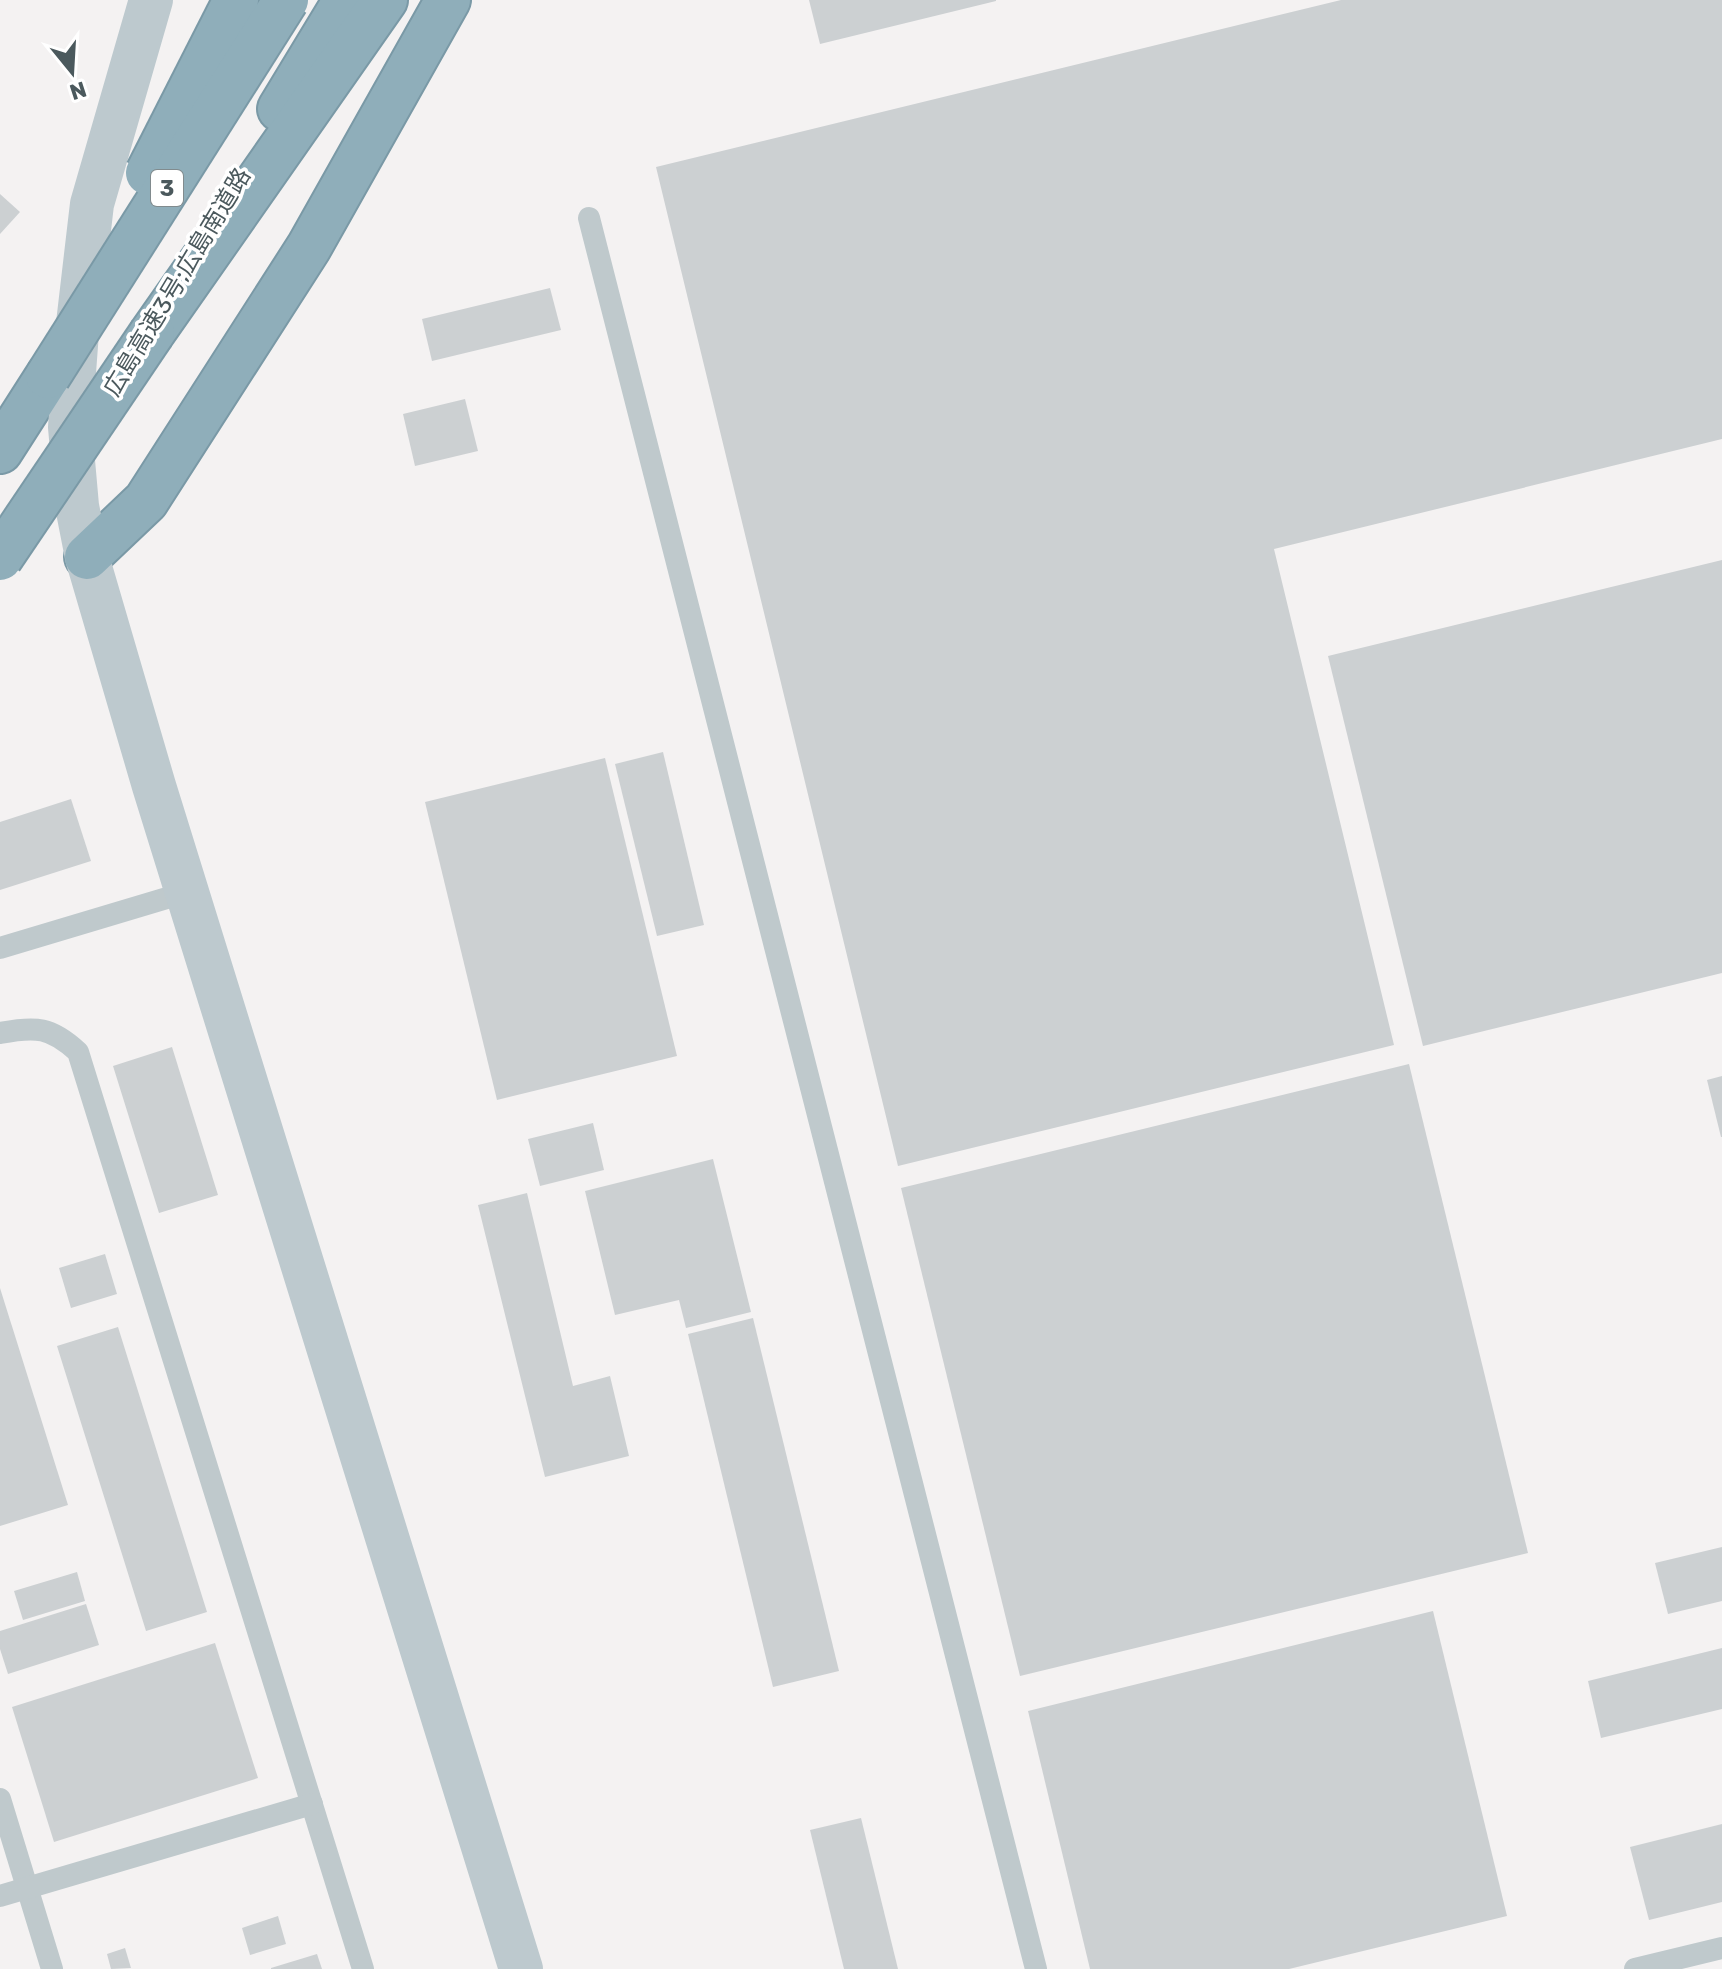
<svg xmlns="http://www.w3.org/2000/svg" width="1722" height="1969" font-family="Rubik,'Noto Sans JP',sans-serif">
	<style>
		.building { fill: #ccd0d2 }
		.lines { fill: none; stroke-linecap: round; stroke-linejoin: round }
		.highway-casing { stroke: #7a99a6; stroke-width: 48 }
		.lane { stroke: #bfc9cc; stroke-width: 22 }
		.secondary { stroke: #bdc9ce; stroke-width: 44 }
		.highway { stroke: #8faeba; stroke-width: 44 }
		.highway-bridge-casing { stroke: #7a99a6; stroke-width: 48; stroke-linecap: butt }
		.highway-bridge { stroke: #8faeba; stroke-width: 44 }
		.labels { text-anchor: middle; stroke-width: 7; stroke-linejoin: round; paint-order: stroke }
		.shield { fill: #fff; stroke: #818b8e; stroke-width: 2 }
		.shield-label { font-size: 22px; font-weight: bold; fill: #4b595d }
		.street-label { font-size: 24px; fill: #4b595d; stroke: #fff }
	</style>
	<rect width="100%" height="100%" fill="#f4f2f2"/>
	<g class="building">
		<polygon points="809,0 996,0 996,1 820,44"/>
		<polygon points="1341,0 1722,0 1722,439 1274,549 1394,1045 898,1166 656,167"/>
		<polygon points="0,194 20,212 0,234"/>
		<polygon points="550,288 561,330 432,361 422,319"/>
		<polygon points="465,399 478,451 415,466 403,414"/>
		<polygon points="1722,560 1722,973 1423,1046 1328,656"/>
		<polygon points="663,752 704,925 657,936 615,764"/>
		<polygon points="605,758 677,1056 497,1100 425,802"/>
		<polygon points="71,799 91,861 0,890 0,822"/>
		<polygon points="172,1047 218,1195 159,1213 113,1066"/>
		<polygon points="1409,1064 1528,1553 1020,1676 901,1188"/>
		<polygon points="1722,1076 1722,1137 1721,1137 1707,1080"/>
		<polygon points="593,1123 604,1170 540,1186 528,1139"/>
		<polygon points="713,1159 751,1312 686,1328 679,1300 615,1315 585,1191"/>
		<polygon points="527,1193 573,1386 610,1376 629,1456 545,1477 478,1205"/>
		<polygon points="105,1254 117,1294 71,1308 59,1268"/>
		<polygon points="0,1288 68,1505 0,1526"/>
		<polygon points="753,1318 839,1671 773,1687 688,1334"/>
		<polygon points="118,1327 207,1612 146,1631 57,1346"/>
		<polygon points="1722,1547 1722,1601 1668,1614 1655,1563"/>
		<polygon points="77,1572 85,1601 23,1620 14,1591"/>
		<polygon points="86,1604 99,1645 8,1674 0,1649 0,1631"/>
		<polygon points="1433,1611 1507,1916 1289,1969 1090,1969 1028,1711"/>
		<polygon points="215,1643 258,1778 54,1842 12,1707"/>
		<polygon points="1722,1648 1722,1709 1601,1738 1588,1681"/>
		<polygon points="861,1818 898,1969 844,1969 810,1830"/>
		<polygon points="1722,1824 1722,1902 1649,1920 1630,1847"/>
		<polygon points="278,1916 286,1944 250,1955 242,1928"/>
		<polygon points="125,1948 131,1968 111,1969 107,1954"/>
		<polygon points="317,1954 322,1969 271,1969 271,1968"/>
	</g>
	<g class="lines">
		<g class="highway-casing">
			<g id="highway">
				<polyline points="280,109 346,0"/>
				<polyline points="152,333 385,0"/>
				<polyline points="0,451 48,376"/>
				<polyline points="87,557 146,501 309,247 448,0"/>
			</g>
		</g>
		<g class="lane">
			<polyline points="589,218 1036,1969"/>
			<polyline points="0,948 187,892"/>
			<path d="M0,1033C36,1026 51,1027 78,1052L363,1969"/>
			<polyline points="0,1799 52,1969"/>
			<polyline points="0,1896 312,1804"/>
			<polyline points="1635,1969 1722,1948"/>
		</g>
		<polyline class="secondary" points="151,0 92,204 77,332 70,427 77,506 87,557 154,786 521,1969"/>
		<use href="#highway" class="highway"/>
		<g class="highway-bridge-casing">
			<g id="highway-bridge">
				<polyline points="148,173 236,0"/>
				<polyline points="48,376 286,0"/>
				<polyline points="0,558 152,333"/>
			</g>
		</g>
		<use href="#highway-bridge" class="highway-bridge"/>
	</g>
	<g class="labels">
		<rect class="shield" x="151" y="170" width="32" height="36" rx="6"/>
		<g class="shield-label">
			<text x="167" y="196">3</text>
		</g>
		<g class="street-label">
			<text transform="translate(177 282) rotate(-59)" y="8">広島高速3号;広島南道路</text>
		</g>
	</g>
	<g transform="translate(72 72) rotate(162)" stroke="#ffffff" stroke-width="6" paint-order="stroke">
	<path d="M0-6L14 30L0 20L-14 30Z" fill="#4b595d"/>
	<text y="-12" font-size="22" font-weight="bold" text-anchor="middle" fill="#4b595d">N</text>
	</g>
</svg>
